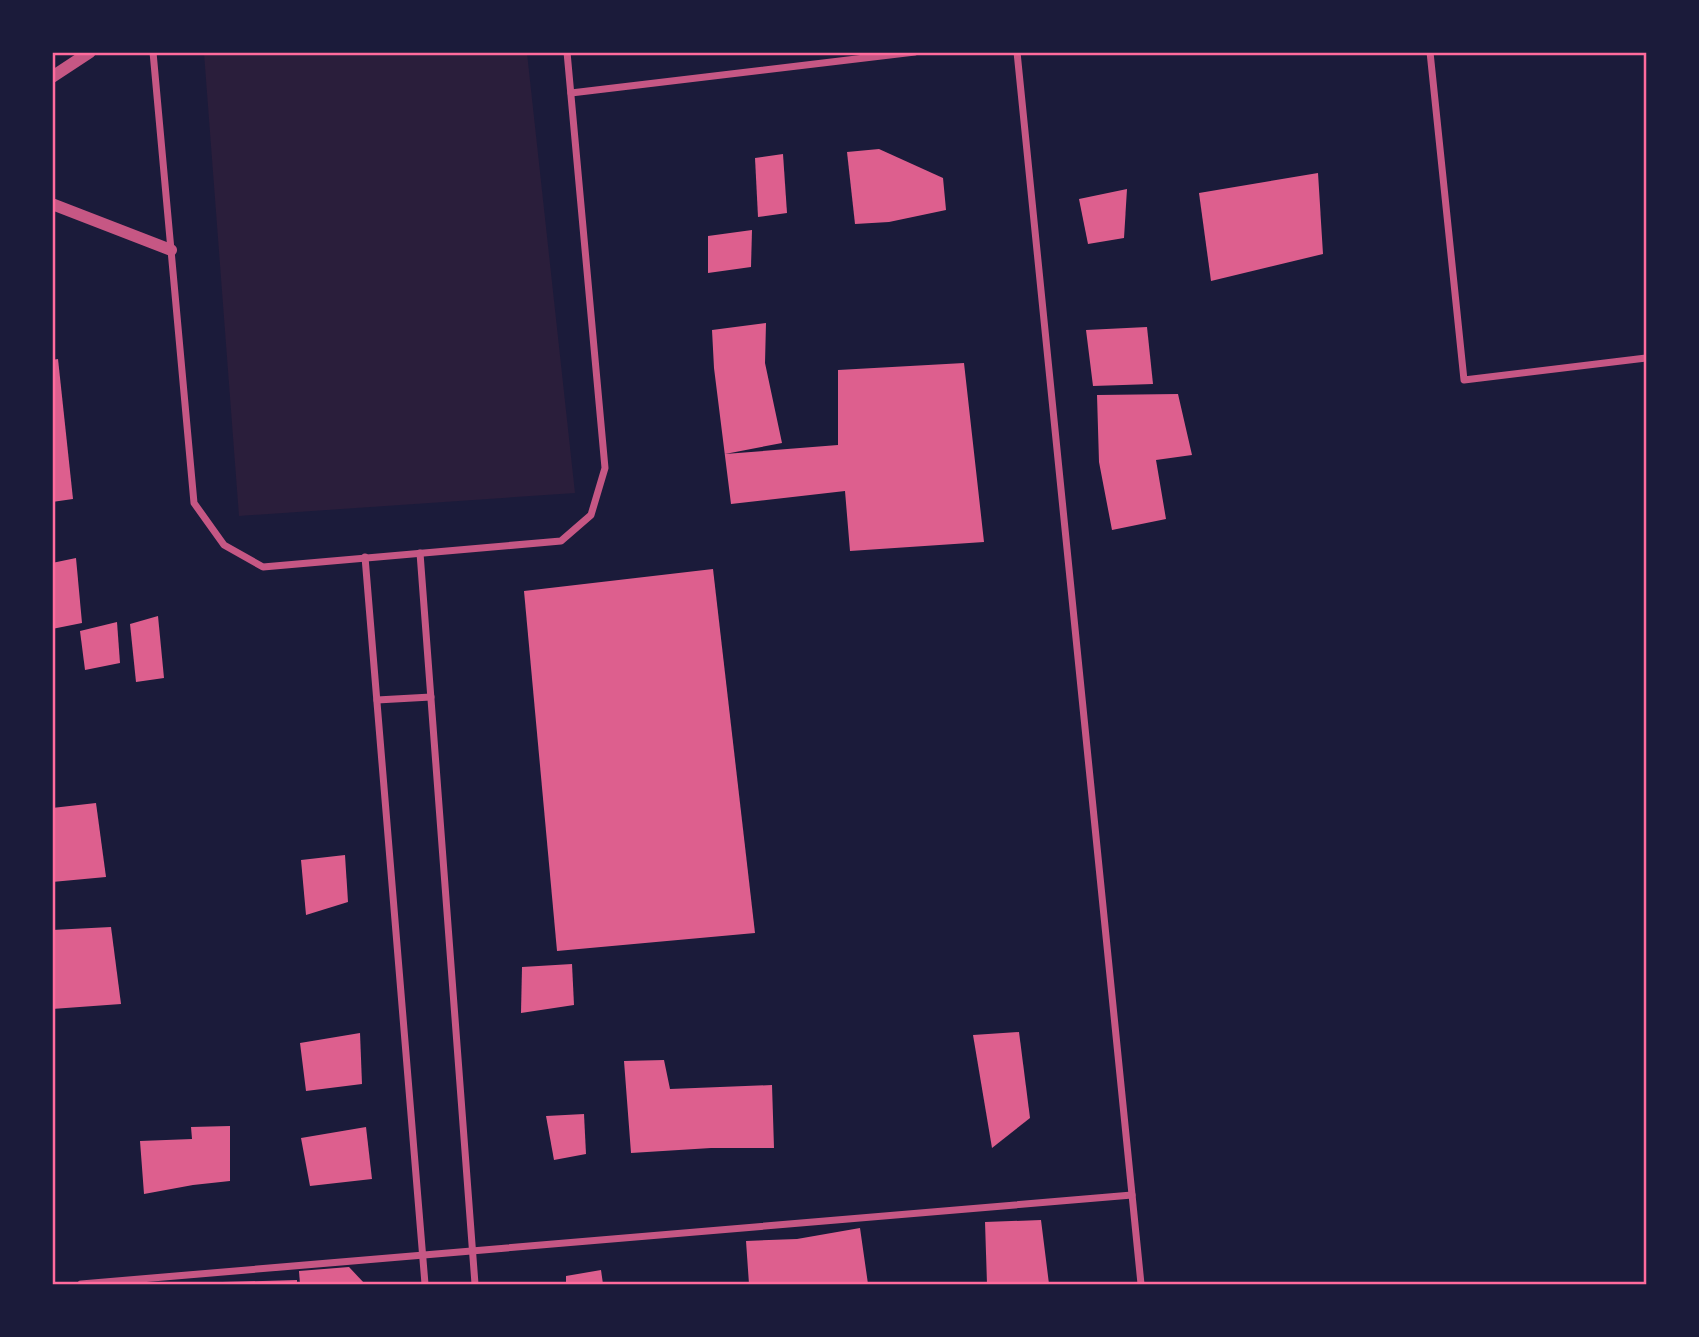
<svg xmlns="http://www.w3.org/2000/svg" width="1699" height="1337" font-family="Barlow,sans-serif">
	<style>
		.green { fill: #2a1e3b }
		.building { fill: #dd5f8e }
		.lines { fill: none; stroke-linecap: round; stroke-linejoin: round }
		.minor { stroke: #c65784; stroke-width: 7 }
		.tertiary { stroke: #c65784; stroke-width: 12 }
		.neatline { fill: none; stroke: #ff6b9d; stroke-width: 2.5 }
	</style>
	<rect width="100%" height="100%" fill="#1b1b3a"/>
	<polygon class="green" points="204,53 527,53 575,493 239,516"/>
	<g class="building">
		<polygon points="879,149 943,178 946,210 889,222 855,224 847,152"/>
		<polygon points="783,154 787,213 758,217 755,158"/>
		<polygon points="1318,173 1323,254 1211,281 1199,193"/>
		<polygon points="1127,189 1124,238 1088,244 1079,199"/>
		<polygon points="752,230 751,267 708,273 708,236"/>
		<polygon points="766,323 765,363 782,443 725,454 838,445 838,370 964,363 984,542 850,551 845,491 731,504 714,368 712,330"/>
		<polygon points="1147,327 1153,384 1093,386 1086,330"/>
		<polygon points="58,359 73,499 52,502 52,360"/>
		<polygon points="1178,394 1192,455 1156,460 1166,519 1112,530 1099,462 1097,395"/>
		<polygon points="76,558 82,623 52,629 52,563"/>
		<polygon points="713,569 755,933 557,951 524,591"/>
		<polygon points="158,616 164,678 136,682 130,624"/>
		<polygon points="117,622 120,663 85,670 80,631"/>
		<polygon points="96,803 106,877 52,882 52,808"/>
		<polygon points="345,855 348,902 306,915 301,860"/>
		<polygon points="111,927 121,1004 52,1009 52,930"/>
		<polygon points="572,964 574,1005 521,1013 522,967"/>
		<polygon points="1019,1032 1030,1118 992,1148 973,1035"/>
		<polygon points="360,1033 362,1084 306,1091 300,1043"/>
		<polygon points="664,1060 670,1089 772,1085 774,1148 711,1148 631,1153 624,1061"/>
		<polygon points="584,1114 586,1154 554,1160 546,1116"/>
		<polygon points="230,1126 230,1181 193,1185 144,1194 140,1141 192,1139 191,1127"/>
		<polygon points="366,1127 372,1179 310,1186 301,1138"/>
		<polygon points="1041,1220 1049,1284 987,1284 985,1222"/>
		<polygon points="860,1228 868,1284 749,1284 746,1241 797,1239"/>
		<polygon points="349,1267 365,1284 300,1284 299,1271"/>
		<polygon points="601,1270 603,1284 566,1284 566,1276"/>
		<polygon points="297,1280 297,1284 222,1284 222,1282"/>
	</g>
	<g class="lines">
		<g class="minor">
			<polyline points="153,52 194,503 224,545 263,567 561,541 591,515 605,468 567,52"/>
			<polyline points="1017,52 1141,1284"/>
			<polyline points="1430,52 1464,380 1646,358"/>
			<polyline points="571,93 915,52"/>
			<polyline points="420,553 475,1284"/>
			<polyline points="365,557 425,1284"/>
			<polyline points="377,700 431,697"/>
			<polyline points="81,1284 1132,1195"/>
		</g>
		<g class="tertiary">
			<polyline points="52,77 90,52"/>
			<polyline points="52,204 171,250"/>
		</g>
	</g>
	<rect width="1699" height="1337" fill="none" stroke="#1b1b3a" stroke-width="108"/>
	<rect x="54" y="54" width="1591" height="1229" class="neatline"/>
</svg>
